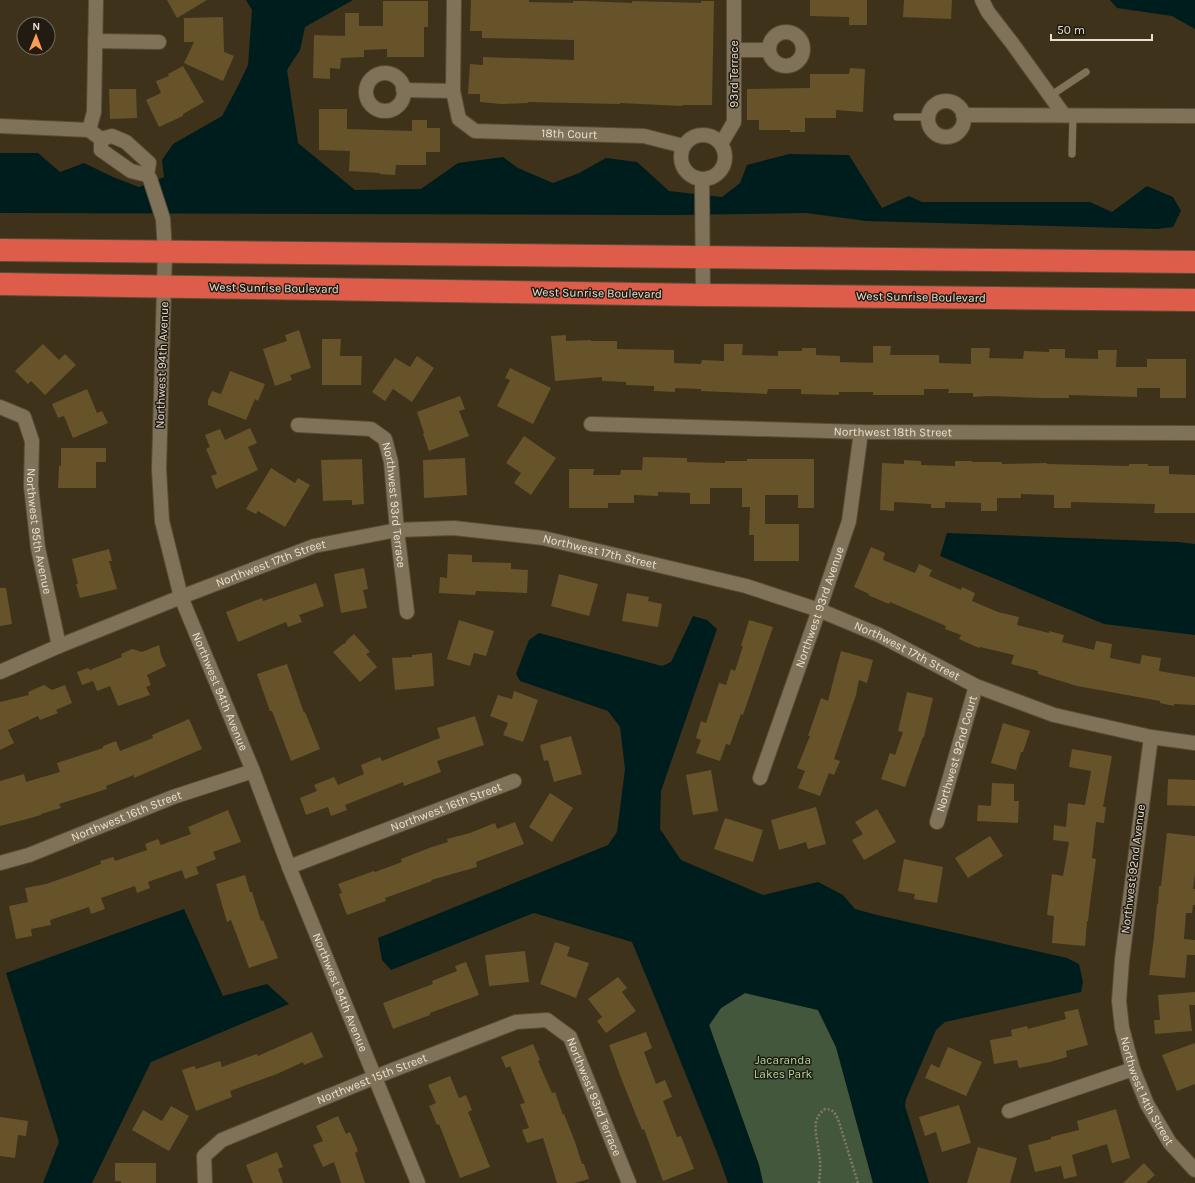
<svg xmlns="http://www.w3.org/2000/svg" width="1195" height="1183" font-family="Karla,sans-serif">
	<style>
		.green { fill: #43573c }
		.water { fill: #001d1e }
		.building { fill: #67532a }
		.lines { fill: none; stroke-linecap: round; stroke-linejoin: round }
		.lane-casing { stroke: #574d39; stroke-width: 8 }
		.street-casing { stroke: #574d39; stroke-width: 16 }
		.highway-casing { stroke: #574d39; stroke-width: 24 }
		.path { stroke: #847966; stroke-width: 2.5; stroke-dasharray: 2 2; stroke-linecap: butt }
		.lane { stroke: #807258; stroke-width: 7 }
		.street { stroke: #807258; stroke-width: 14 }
		.highway { stroke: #de5d4a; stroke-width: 22 }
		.labels { text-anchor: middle; stroke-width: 3; stroke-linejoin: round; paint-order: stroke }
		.street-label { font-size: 12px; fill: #e7e0d2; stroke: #211b11 }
		.park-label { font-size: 12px; fill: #afda9e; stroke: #211b11 }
	</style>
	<rect width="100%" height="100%" fill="#3f321b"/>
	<polygon class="green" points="745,993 818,1010 836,1047 873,1183 763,1183 759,1165 709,1026 721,1008"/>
	<g class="water">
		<polygon points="246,0 353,0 305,27 300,50 287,70 298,143 355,190 421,189 458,163 503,157 518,168 553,183 579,173 606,158 637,162 669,191 722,197 740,183 747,165 789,154 849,155 882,208 909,196 922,202 1090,202 1112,212 1147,186 1173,197 1181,211 1173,227 1157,229 866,221 806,213 675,215 0,213 0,153 38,153 60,172 84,163 113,177 139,187 164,177 162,160 173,144 222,116 238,86 248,65 252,10"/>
		<polygon points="1110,0 1195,0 1195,29 1172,16 1117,8"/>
		<polygon points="947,533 1178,542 1195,544 1195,635 1104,624 940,556"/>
		<polygon points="693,616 707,620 717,629 661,791 660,829 681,860 763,895 818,882 843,895 855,909 877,915 1067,958 1079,964 1083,982 1081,992 945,1022 936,1030 906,1099 905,1106 929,1183 873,1183 836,1047 818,1010 745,993 721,1008 709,1025 759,1165 763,1183 728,1183 718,1155 658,1005 632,942 534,913 391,970 382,960 378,938 608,845 617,832 625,769 620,727 608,711 520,681 516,674 529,640 539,633 662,666 671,662"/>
		<polygon points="184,909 223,996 267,984 289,1004 151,1062 92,1183 43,1183 59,1142 6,973"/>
	</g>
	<g class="building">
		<polygon points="167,0 207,0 177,18"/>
		<polygon points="471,0 529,0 529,2 573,3 573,1 585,1 632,3 632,1 701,3 701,1 714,1 712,105 682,105 682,106 620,103 620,104 528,102 528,103 501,104 480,102 480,94 468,94 470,64 483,65 483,57 574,60 574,40 482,38 482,31 470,31"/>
		<polygon points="810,0 867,0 867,25 849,25 849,17 810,16"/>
		<polygon points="904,0 952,0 951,19 903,17"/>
		<polygon points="383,1 428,1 428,27 424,27 424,57 387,57 387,49 364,50 364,57 341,58 340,69 330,68 330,79 313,78 314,35 345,36 345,13 359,13 359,26 383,26"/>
		<polygon points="223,17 224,52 234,56 223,81 184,63 194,42 184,42 184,18"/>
		<polygon points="183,66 204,102 183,114 183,116 159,127 146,100 161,93 156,81 169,76 168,74"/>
		<polygon points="850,68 865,69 863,112 836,110 836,118 805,118 805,132 790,132 790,130 759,130 759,120 747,120 747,89 810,88 810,74 849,74"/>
		<polygon points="109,89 136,89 137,118 110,119"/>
		<polygon points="319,109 347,109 347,129 412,131 412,120 427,120 427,128 440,128 440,152 426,152 426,165 396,165 395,175 380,174 380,173 349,171 350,151 319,150"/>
		<polygon points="299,330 311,368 290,375 292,380 275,386 263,349 287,341 285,335"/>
		<polygon points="566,335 566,341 591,340 591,341 617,341 617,349 674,350 674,363 701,364 702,360 724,361 724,344 743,344 742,355 778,356 778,351 802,351 802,348 816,348 816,355 840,356 840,362 873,363 873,346 891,346 890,355 939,355 939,363 971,364 971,348 990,348 989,358 1023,359 1024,351 1049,352 1049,349 1065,349 1065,358 1098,359 1098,350 1117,350 1116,367 1147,367 1147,359 1186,359 1186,398 1160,398 1160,388 1137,388 1137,397 1069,395 1069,398 1041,398 989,396 973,397 973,393 948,393 949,389 924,389 924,395 873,395 873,392 839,392 839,395 801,394 801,389 768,389 767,394 701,391 701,389 675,388 675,392 654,391 654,386 626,385 626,382 602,381 602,377 555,381 551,336"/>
		<polygon points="322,339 341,339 340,356 362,356 361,385 322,385"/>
		<polygon points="43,344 59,360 65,354 76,365 45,395 31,381 28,384 15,371"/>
		<polygon points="417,356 434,368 412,402 393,389 385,401 372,392 395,358 410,367"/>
		<polygon points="510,368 551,388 533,424 497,406 510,380 505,378"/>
		<polygon points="230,371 265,384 258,401 255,399 246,420 208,405 208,400 212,391 221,394"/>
		<polygon points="87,389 97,413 102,411 108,423 73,438 64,416 58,418 52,404"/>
		<polygon points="460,396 465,409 459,411 469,436 429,451 423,434 424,433 417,412"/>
		<polygon points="250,428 257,443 248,447 258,470 216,489 211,476 217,474 206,449 210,447 205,435 220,429 225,440"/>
		<polygon points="524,436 556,458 531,495 514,483 521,473 506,463"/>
		<polygon points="61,448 106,448 106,462 96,462 96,488 58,488 59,466 61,466"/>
		<polygon points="643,457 687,458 687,462 725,463 725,461 747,461 747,459 814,459 814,508 798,508 798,495 765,495 765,524 799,524 799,561 754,561 754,535 749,535 750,507 742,507 742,488 710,488 710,504 690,504 690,493 658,492 658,496 634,495 634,503 608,503 608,508 569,508 569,469 594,469 593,475 620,475 621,470 642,470"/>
		<polygon points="465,458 467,495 424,498 423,460"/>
		<polygon points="362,459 364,504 352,505 352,500 323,501 321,460"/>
		<polygon points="904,460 921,461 921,465 955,466 955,461 972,461 972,462 1002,462 1002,464 1047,463 1047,464 1129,466 1129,464 1148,464 1148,466 1169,466 1169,474 1195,475 1195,513 1154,513 1155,504 1071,502 1071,508 1054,508 1054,495 1021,494 1021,498 997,498 997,511 981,511 981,503 945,502 945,508 931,508 931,504 894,502 894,511 880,510 882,463 904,464"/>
		<polygon points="271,468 295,483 298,478 310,485 285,527 258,511 256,514 246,509"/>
		<polygon points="871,547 885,553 883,560 915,573 919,564 932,570 929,576 961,590 962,587 975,593 972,601 998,612 1019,617 1017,625 1049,633 1049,631 1064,635 1062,642 1094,650 1096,641 1112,644 1110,658 1140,664 1142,655 1161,658 1159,671 1195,677 1195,705 1174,704 1174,706 1160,703 1160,701 1077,686 1038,674 1038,671 1011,664 1014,655 980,647 979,648 959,639 961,635 945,629 946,626 890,602 889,604 868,595 869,594 854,587"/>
		<polygon points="109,549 112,561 109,561 117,589 80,598 76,584 78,584 72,559"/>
		<polygon points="448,554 472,555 472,562 511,563 511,569 528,570 527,593 476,591 475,595 439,593 440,577 447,578"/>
		<polygon points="364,568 368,589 363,590 367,608 341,613 334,574"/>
		<polygon points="559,574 598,584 589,616 551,606"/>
		<polygon points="316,583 324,606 299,615 302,622 288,627 286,622 238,642 226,612 262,598 263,601"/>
		<polygon points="0,588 6,588 12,624 0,626"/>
		<polygon points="627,593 649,597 648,601 662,604 658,627 622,621"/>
		<polygon points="459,620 494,631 486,656 474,653 470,666 447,659"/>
		<polygon points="749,620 773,627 743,715 741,714 730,745 726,744 720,761 696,753 701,740 696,738 701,721 706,723 719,683 726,685 731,669 735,671 743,646 741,646"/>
		<polygon points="354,634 370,652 366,654 377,667 360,682 333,652 343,644 346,643 346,641"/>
		<polygon points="159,645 161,655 166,666 147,675 151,685 146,687 150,695 118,706 110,686 97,691 93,681 82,685 77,672 88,668 90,670 122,657 121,654 132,649 142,652"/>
		<polygon points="841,651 873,660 867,683 859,680 856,695 834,759 840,761 834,775 829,773 820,796 798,788 805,771 797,768 810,736 808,736 821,698 828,701"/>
		<polygon points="432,653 434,686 395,690 392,658 412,657 412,655"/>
		<polygon points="287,664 304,713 305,712 320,749 291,761 272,711 270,711 257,674"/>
		<polygon points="44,685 52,690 65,685 72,703 56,710 58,713 40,720 38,716 8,730 14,743 0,750 0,702 29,695 28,692"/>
		<polygon points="514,691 538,700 523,742 503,735 508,723 490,716 498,695 512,699"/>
		<polygon points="907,692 933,698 924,737 923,737 905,787 881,779 890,753 895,755 903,732 898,731"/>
		<polygon points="475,716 484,745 437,761 441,772 404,786 403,782 345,805 347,810 331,816 328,807 306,815 300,798 317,791 314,785 334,777 338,785 364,774 361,765 380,757 382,761 440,738 437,728"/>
		<polygon points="189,719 202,749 134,778 134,775 106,786 107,789 59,804 61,808 41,814 41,815 27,819 0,826 0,781 24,774 26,782 60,772 57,763 103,748 103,746 116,741 120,751 153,738 152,735"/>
		<polygon points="1003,723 1030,731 1023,752 1021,752 1016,770 991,763"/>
		<polygon points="571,736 582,774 554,782 548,760 544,761 540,745"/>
		<polygon points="1072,749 1112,756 1103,807 1106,807 1104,823 1096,822 1092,858 1096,859 1090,903 1088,921 1087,921 1085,946 1052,943 1054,916 1047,915 1052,874 1063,876 1069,842 1053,840 1054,825 1066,827 1068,803 1085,805 1091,771 1069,767"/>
		<polygon points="711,770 718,811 693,815 686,775"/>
		<polygon points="1168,779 1195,780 1195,806 1167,805"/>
		<polygon points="992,783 1014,784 1014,801 1019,801 1018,823 977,821 978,805 991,806"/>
		<polygon points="550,793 573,808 552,842 529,827"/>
		<polygon points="816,807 826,844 808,849 806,842 779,850 771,820"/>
		<polygon points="877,809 896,842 864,860 852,840 863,834 855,822"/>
		<polygon points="228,810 241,842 213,852 216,859 196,867 199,874 185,879 182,870 148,882 150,888 137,893 135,886 101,898 105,909 91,914 89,907 50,920 51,925 31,929 32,936 16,939 9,906 28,902 25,888 46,884 72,875 101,864 100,861 113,857 115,861 147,850 145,844 158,839 161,845 191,834 188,827"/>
		<polygon points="725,818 763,830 753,862 714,849"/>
		<polygon points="515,822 524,844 476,862 477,867 431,880 432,881 385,898 386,901 347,915 339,894 342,893 338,884 374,871 375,872 402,862 401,859 432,847 448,842 447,839 470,833 495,823 497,829"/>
		<polygon points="1167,833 1195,836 1195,874 1193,889 1195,889 1195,905 1193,905 1192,913 1186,913 1184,939 1195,940 1195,955 1187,955 1185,978 1149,975 1154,937 1157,904 1158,904 1159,886 1161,886"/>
		<polygon points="990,836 1003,856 968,878 955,858"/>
		<polygon points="904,859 943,867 937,903 914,899 915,894 898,891"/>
		<polygon points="245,875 250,892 252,892 261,921 263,920 278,958 249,968 231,920 227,922 216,884"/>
		<polygon points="555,942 570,947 567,956 589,963 576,998 540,984"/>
		<polygon points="525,951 529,982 489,986 485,955"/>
		<polygon points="466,962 479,995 430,1013 430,1015 393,1029 383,1003 433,984 432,981 457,971 455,966"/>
		<polygon points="618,977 627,988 622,992 636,1011 606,1033 597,1021 602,1017 588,999"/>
		<polygon points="1195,992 1195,1005 1189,1005 1192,1031 1155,1034 1154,1020 1160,1020 1158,995"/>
		<polygon points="1078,1009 1088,1045 1066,1051 1067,1057 1050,1062 1019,1068 1017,1060 994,1064 990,1040 1012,1036 1011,1030 1027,1026 1028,1029 1066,1019 1064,1012"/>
		<polygon points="312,1032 323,1057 304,1065 303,1062 277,1074 230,1091 232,1097 196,1111 182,1070 194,1066 196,1069 220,1061 222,1067 257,1054 258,1056"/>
		<polygon points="646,1032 652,1048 644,1052 656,1084 665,1080 672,1097 663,1101 677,1137 681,1136 694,1169 663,1181 644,1129 642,1130 623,1083 609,1045"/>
		<polygon points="1195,1043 1195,1084 1177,1091 1162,1055"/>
		<polygon points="533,1044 540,1060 538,1061 552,1093 555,1092 563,1115 564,1114 575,1142 582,1164 584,1164 589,1179 574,1183 557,1183 543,1138 527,1143 522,1130 529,1128 520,1104 525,1103 510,1066 506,1068 501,1057"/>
		<polygon points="948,1047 982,1062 966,1096 925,1078 931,1064 939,1068"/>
		<polygon points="450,1076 459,1098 466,1095 472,1110 468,1112 490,1167 460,1178 439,1124 437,1125 429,1106 436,1103 428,1085"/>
		<polygon points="959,1105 971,1143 942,1152 936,1132 925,1136 919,1117"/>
		<polygon points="171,1106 189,1116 169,1151 132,1130 143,1110 162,1121"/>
		<polygon points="1116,1109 1130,1158 1112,1163 1107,1144 1072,1155 1077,1176 1064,1179 1061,1166 1035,1172 1028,1145 1051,1139 1051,1137 1079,1130 1077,1121"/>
		<polygon points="338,1116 346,1134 350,1132 358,1151 355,1153 365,1183 341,1183 334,1162 323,1167 313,1145 323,1141 316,1126"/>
		<polygon points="0,1117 28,1121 26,1136 18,1135 15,1158 0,1156"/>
		<polygon points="978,1147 1017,1158 1010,1183 967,1183"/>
		<polygon points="277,1152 283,1167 278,1169 283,1183 253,1183 246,1165"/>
		<polygon points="115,1163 156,1163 156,1183 121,1183 121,1181 115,1181"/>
		<polygon points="1144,1163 1155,1175 1146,1183 1123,1183"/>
	</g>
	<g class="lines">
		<g class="lane-casing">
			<g id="lane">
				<polyline points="1050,96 1086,72"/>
				<polyline points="897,117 927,117"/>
				<polyline points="1072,154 1073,115"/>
			</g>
		</g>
		<g class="street-casing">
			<g id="street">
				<polyline points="96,0 94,112 89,130 101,139"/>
				<path id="s1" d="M454,0L453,91L459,119L475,131L644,136L683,146"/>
				<polyline points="982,0 988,12 1012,43 1064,115"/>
				<circle cx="786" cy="49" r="17"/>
				<polyline points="95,41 159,42"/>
				<polyline points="734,50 769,50"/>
				<circle cx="385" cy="92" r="19"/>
				<polyline points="403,90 453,91"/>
				<circle cx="946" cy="119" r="18"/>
				<polyline points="963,115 1195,116"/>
				<polyline points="0,126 89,130"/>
				<circle cx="703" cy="157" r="22"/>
				<path id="s2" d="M101,139V150L131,171L147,175L150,179L163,219L165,252L159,469L162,521L181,597L253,771L289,867L418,1183"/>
				<polyline points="101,139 112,136 126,142 149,163 147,175"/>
				<polyline points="721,144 734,122 734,0"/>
				<polyline points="702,179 703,295"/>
				<path id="s3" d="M0,407L24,417L32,441L31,486L38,548L59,646"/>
				<path id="s4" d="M591,424L861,432L1195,433"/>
				<path id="s5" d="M298,425L371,429L385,439L391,462L397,530L407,612"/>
				<path id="s6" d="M0,672L59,646L181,597L314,546L397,530L454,528L543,538L746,586L819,610L879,635L976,686L1054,715L1151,737L1195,743"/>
				<path id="s7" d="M1151,737L1122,960L1119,1001L1122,1028L1133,1069L1147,1104L1170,1143L1195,1170"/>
				<path id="s8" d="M760,778L819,610L849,521L861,432"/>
				<path id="s9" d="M937,822L976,686"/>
				<path id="s10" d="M0,863L29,855L173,797L253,771"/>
				<path id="s11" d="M289,867L514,781"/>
				<polyline points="1009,1111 1133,1069"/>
				<path id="s12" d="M205,1183L204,1156L222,1140L375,1077L516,1022L547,1020L570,1037L629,1183"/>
			</g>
		</g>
		<g class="highway-casing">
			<g id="highway">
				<polyline points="0,250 1195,262"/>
				<polyline points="0,284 703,295 1195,300"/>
			</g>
		</g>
		<path class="path" d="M819,1183C820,1173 821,1164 819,1154C818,1138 809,1120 825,1109C833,1109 835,1113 838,1119L858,1183"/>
		<use href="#lane" class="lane"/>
		<use href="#street" class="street"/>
		<use href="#highway" class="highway"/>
	</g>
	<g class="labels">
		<g class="street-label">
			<text transform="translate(734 74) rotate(-90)" y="4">93rd Terrace</text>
			<text dy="4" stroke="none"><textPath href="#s1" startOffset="234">18th Court</textPath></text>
			<text transform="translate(274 288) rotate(1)" y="4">West Sunrise Boulevard</text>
			<text transform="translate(597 293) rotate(1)" y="4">West Sunrise Boulevard</text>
			<text transform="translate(921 297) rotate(1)" y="4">West Sunrise Boulevard</text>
			<text transform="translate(162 365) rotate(-88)" y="4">Northwest 94th Avenue</text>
			<text dy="4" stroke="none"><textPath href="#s4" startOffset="302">Northwest 18th Street</textPath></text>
			<text dy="4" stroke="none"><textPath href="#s5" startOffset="157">Northwest 93rd Terrace</textPath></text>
			<text dy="4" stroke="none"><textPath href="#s3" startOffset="142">Northwest 95th Avenue</textPath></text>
			<text dy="4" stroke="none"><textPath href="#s6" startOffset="628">Northwest 17th Street</textPath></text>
			<text dy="4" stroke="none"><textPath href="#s6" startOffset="292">Northwest 17th Street</textPath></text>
			<text dy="4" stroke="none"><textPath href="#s8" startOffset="181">Northwest 93rd Avenue</textPath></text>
			<text dy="4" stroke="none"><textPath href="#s6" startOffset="952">Northwest 17th Street</textPath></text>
			<text dy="4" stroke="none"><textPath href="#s2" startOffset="594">Northwest 94th Avenue</textPath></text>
			<text dy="4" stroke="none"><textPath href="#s9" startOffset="71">Northwest 92nd Court</textPath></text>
			<text dy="4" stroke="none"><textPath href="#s11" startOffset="168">Northwest 16th Street</textPath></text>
			<text dy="4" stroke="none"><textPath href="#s10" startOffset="135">Northwest 16th Street</textPath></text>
			<text transform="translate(1133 869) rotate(-83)" y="4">Northwest 92nd Avenue</text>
			<text dy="4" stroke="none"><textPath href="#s2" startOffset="918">Northwest 94th Avenue</textPath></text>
			<text dy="4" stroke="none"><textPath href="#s12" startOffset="213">Northwest 15th Street</textPath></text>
			<text dy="4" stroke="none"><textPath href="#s7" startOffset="361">Northwest 14th Street</textPath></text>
			<text dy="4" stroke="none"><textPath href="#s12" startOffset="492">Northwest 93rd Terrace</textPath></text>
		</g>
		<g class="park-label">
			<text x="783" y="1064">Jacaranda<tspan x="783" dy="14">Lakes Park</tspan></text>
		</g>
	</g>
	<g transform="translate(36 36) rotate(1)"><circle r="19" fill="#211b11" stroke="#706a5e"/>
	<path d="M0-3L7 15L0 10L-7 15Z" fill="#fd9c55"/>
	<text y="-6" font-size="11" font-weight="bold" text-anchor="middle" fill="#e7e0d2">N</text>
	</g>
	<path d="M1051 34v6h101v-6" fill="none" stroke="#e7e0d2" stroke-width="2"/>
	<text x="1057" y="34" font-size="12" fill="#e7e0d2" stroke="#211b11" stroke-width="3" paint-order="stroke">50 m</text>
</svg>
